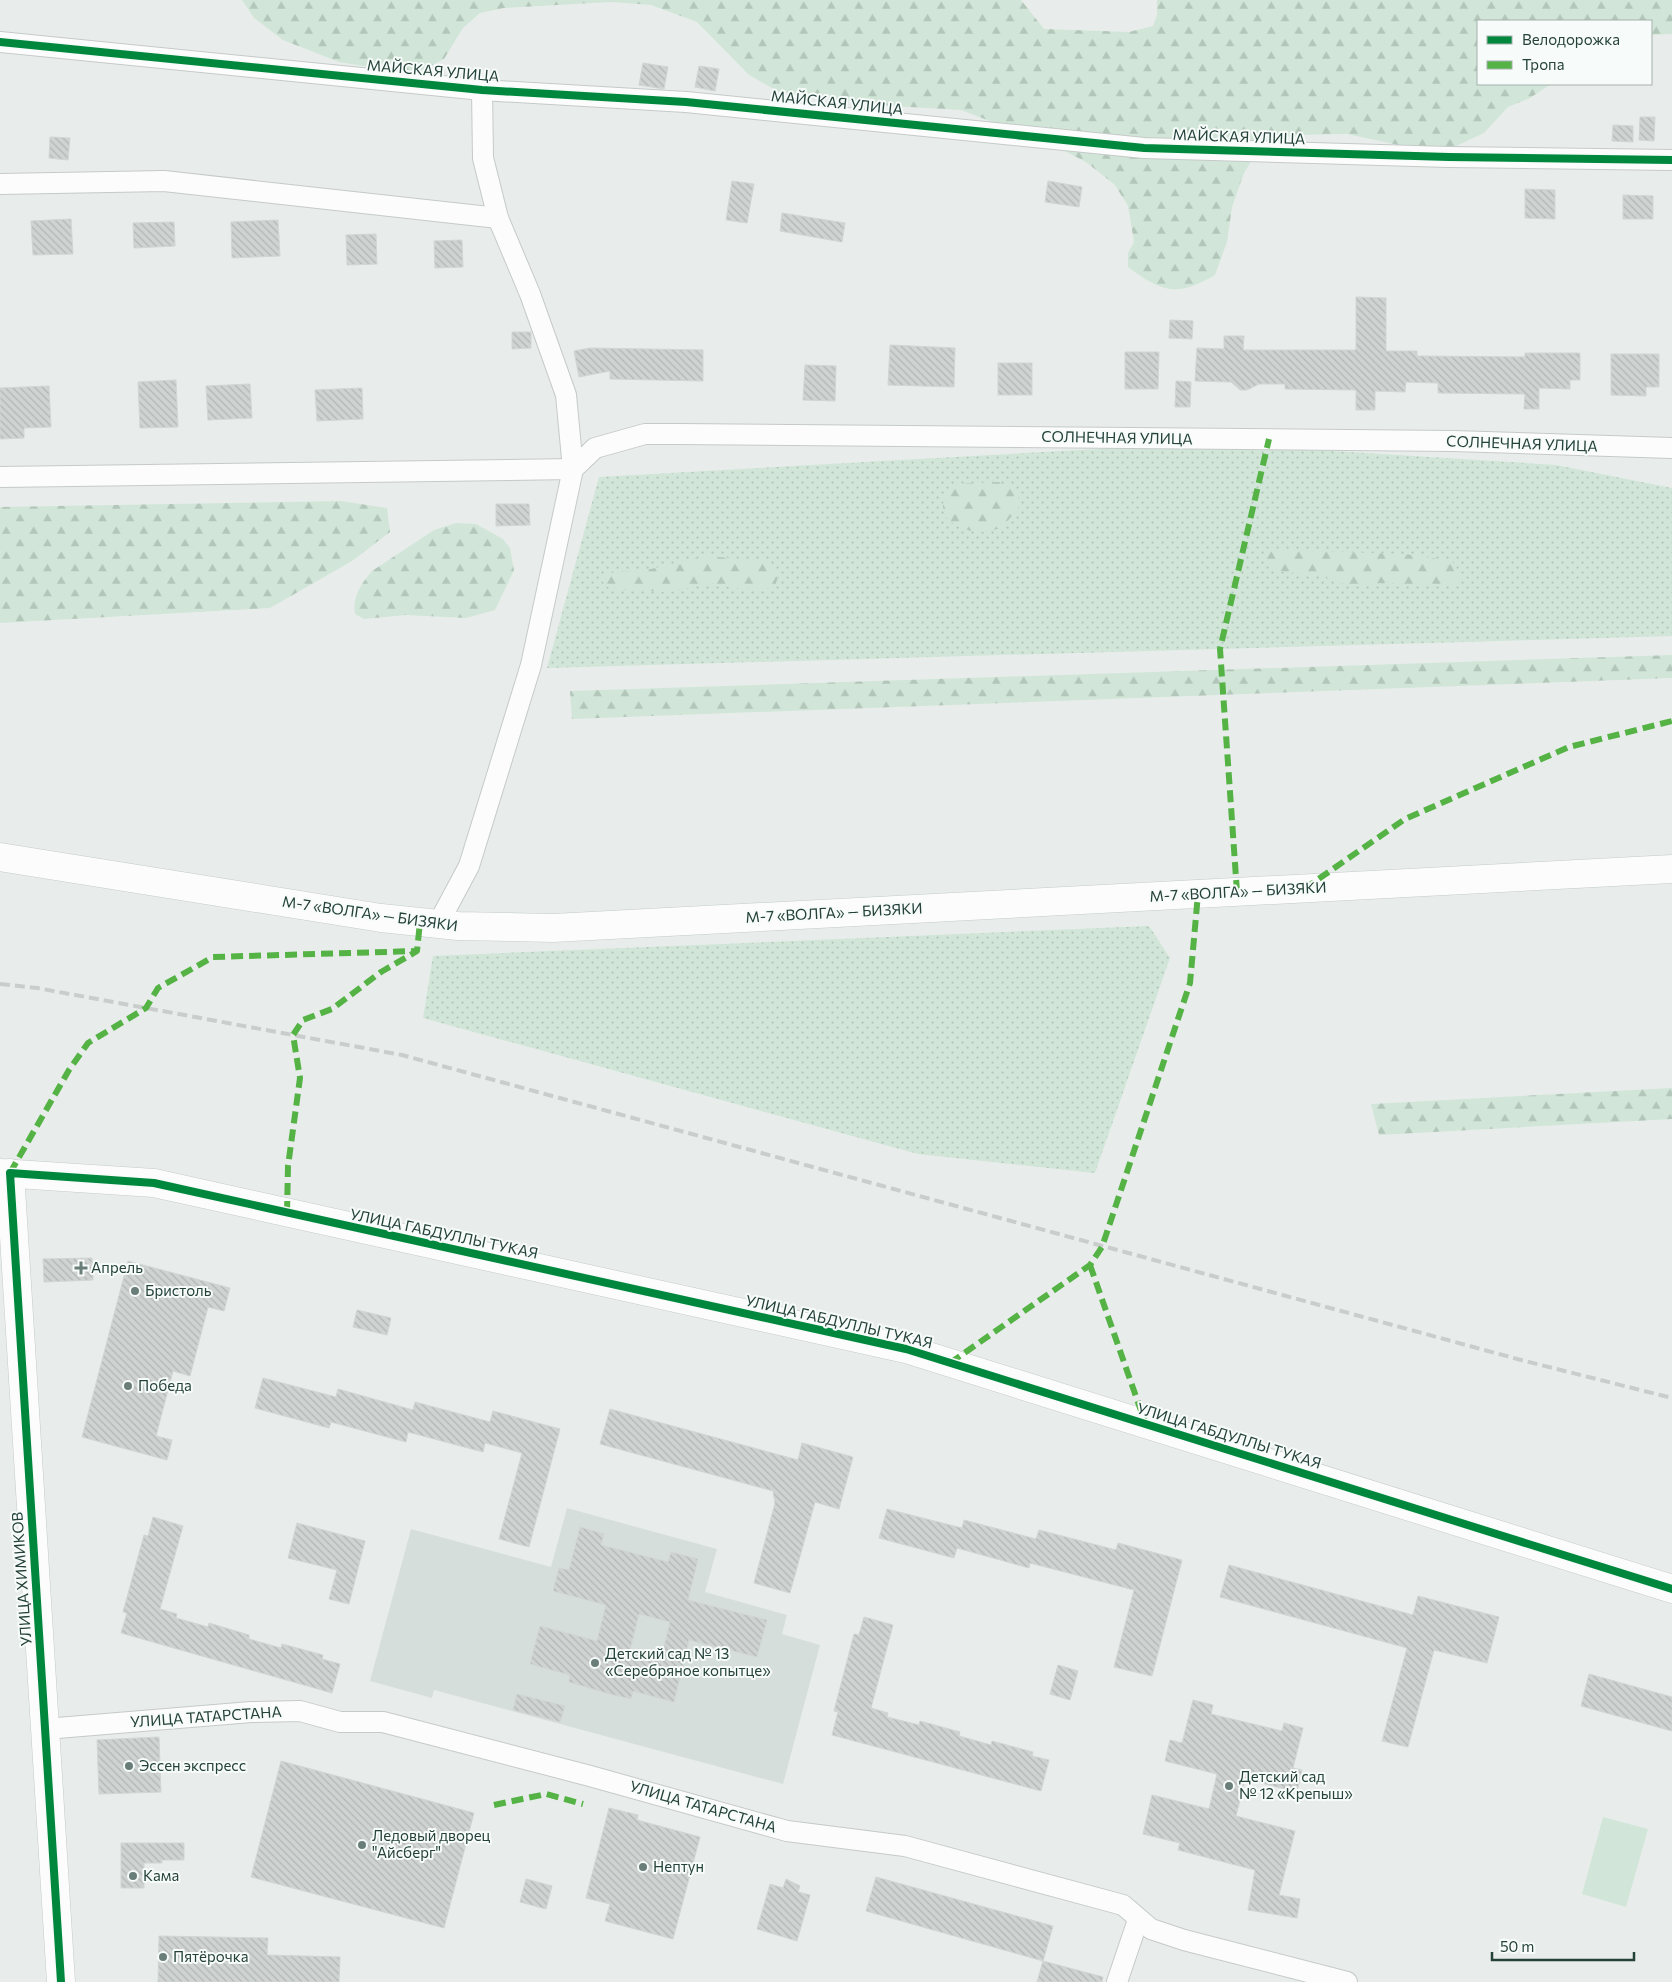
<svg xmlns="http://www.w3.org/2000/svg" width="1672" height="1982" font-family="Commissioner,sans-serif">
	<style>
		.built { fill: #d6dedb }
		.grass { fill: url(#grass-dots) }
		.forest { fill: url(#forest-firs) }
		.pitch { fill: #d1e6d8 }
		.building { fill: url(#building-back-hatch); stroke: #d1d6d4; fill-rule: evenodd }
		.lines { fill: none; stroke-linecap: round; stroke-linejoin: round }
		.street-casing { stroke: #c5cac8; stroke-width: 22 }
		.secondary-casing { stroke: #c3cbc8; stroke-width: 29 }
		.street { stroke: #fcfcfc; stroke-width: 20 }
		.secondary { stroke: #fcfcfc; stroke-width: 28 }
		.rail { stroke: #c9cdcc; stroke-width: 4; stroke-dasharray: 10 5; stroke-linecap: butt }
		.quiet { stroke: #55b346; stroke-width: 6; stroke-dasharray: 12 6; stroke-linecap: butt }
		.cycleway-casing { stroke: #f7fbf9; stroke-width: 11 }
		.cycleway { stroke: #00873e; stroke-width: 8 }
		.poi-dot { fill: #697e78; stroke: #f7fbf9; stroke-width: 2 }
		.labels { text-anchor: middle; stroke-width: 4; stroke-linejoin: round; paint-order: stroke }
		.street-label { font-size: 15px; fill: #24423a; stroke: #f7fbf9 }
		.poi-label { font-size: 15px; fill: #24423a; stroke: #f7fbf9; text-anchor: start }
	</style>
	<defs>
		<pattern id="grass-dots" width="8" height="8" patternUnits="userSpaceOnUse" patternTransform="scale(1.25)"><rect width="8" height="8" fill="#d1e6d8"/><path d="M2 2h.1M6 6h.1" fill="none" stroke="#b3c6ba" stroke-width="1.8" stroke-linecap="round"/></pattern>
		<pattern id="forest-firs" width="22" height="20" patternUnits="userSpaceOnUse" patternTransform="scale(1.25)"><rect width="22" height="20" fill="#d1e6d8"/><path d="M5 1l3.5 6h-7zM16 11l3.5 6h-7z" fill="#b3c6ba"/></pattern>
		<pattern id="building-back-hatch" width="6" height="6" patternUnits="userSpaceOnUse" patternTransform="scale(1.25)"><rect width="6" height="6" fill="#cfd4d2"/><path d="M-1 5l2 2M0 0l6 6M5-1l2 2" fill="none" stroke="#b2b7b5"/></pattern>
	</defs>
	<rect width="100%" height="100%" fill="#e8edeb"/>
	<polygon class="built" points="567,1508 717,1549 705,1592 787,1615 782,1634 820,1645 783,1784 434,1690 432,1698 370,1681 411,1529 551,1567"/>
	<g class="grass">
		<polygon points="1205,443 1556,465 1672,488 1672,636 547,668 599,477"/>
		<polygon points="1149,926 1170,958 1095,1173 918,1154 423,1018 433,956"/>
	</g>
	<g class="forest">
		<path d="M242,0H1021L1044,29L1129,32L1153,26L1157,15V0H1672V34L1651,35V21H1478V84H1551L1530,98L1508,107L1484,133L1452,148L1417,149L1347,134L1298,135L1275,139L1256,153L1244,173L1232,207L1227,242L1215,275C1177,297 1163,293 1128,267V253L1134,242L1128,206L1115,185L1086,162L1053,145L961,110L876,105L779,92L749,75L697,22L651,5L611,2L504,8L480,13L463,28L444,59L423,70H387L339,62L283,40L254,18Z"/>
		<path d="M999,482L1018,492V510C1011,516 1003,528 994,530C977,537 936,525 944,500C946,495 952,489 955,484Z"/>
		<polygon points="341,501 387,508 390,532 352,561 270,608 0,623 0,507"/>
		<path d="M456,523L476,524L503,539L510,548L514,570L495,610L466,618L406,615L364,619L355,614C352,597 361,584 372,571L434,530Z"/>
		<polygon points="1276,550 1405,554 1452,561 1462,578 1457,586 1382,583 1351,586 1317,575 1276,571 1268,564 1266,553"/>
		<polygon points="706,556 765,561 774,567 778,577 775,586 766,589 735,588 710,583 670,592 610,589 602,581 609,573 651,569"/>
		<polygon points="1672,655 1672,678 572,719 570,691"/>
		<polygon points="1672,1088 1672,1119 1379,1135 1371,1104"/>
	</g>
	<polygon class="pitch" points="1603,1817 1648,1829 1626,1907 1582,1894"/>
	<g class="building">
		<polygon points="643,63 668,67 664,89 639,85"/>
		<polygon points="699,66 719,69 715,91 695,87"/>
		<polygon points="1640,117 1655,117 1654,141 1639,140"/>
		<polygon points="1613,125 1633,126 1633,142 1612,141"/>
		<polygon points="50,137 70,138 68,160 49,158"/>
		<polygon points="732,181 754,184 747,223 726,220"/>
		<polygon points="1048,181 1082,187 1079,207 1045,202"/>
		<polygon points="1525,189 1555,190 1555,219 1525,218"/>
		<polygon points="1623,195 1653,196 1653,219 1623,219"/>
		<polygon points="782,213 845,223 842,242 780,231"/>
		<polygon points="71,219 73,254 33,255 31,221"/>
		<polygon points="278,220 280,256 232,258 231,222"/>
		<polygon points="174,222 175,246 134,248 133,223"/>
		<polygon points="376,234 377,264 347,265 346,235"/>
		<polygon points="462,240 463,267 435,268 434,241"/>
		<polygon points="1356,297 1386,298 1386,351 1417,351 1417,356 1525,357 1525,353 1580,353 1580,380 1570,380 1570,389 1539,388 1539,409 1524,409 1525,394 1438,393 1438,383 1406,382 1405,392 1375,391 1375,410 1356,410 1356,390 1285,389 1285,384 1259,384 1247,390 1240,390 1231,382 1195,381 1197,348 1224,349 1224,336 1244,336 1243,350 1356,350"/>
		<polygon points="1170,320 1193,321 1192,339 1169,338"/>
		<polygon points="512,332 531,332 531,348 512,349"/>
		<polygon points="890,345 955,348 954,387 888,385"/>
		<polygon points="590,348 703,350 703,381 610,379 610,371 579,377 574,351"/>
		<polygon points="1125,352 1159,352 1158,389 1125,389"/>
		<polygon points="1611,354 1659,354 1659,387 1646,387 1646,396 1611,395"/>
		<rect x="998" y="363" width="34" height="32"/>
		<polygon points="805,365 836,366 835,401 803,400"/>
		<polygon points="176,380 178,427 140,428 138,382"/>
		<polygon points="1176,381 1191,382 1190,407 1175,407"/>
		<polygon points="250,384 252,418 208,420 206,386"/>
		<polygon points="49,386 51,427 24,428 24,438 0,439 0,388"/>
		<polygon points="362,388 363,419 317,421 315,390"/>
		<polygon points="496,504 529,504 530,525 496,526"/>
		<polygon points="92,1258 93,1280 44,1282 43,1259"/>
		<polygon points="128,1261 230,1288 224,1311 208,1307 190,1376 173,1371 156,1436 172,1440 167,1460 82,1437"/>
		<polygon points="357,1310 391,1318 387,1335 353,1327"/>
		<polygon points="263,1378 336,1397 338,1389 413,1410 415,1402 490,1422 493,1411 560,1429 529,1547 499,1539 522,1453 485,1443 483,1452 408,1432 406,1442 331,1422 329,1428 255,1408"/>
		<polygon points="610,1409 798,1460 802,1443 853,1457 839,1509 815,1502 790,1593 754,1583 775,1503 773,1491 600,1444"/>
		<polygon points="887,1509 962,1528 964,1520 1036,1539 1039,1530 1116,1550 1118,1543 1182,1560 1152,1676 1114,1667 1134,1590 1030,1563 1029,1568 957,1548 954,1558 879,1538"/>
		<polygon points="153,1517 183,1526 160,1609 177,1614 176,1618 208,1627 209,1623 249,1635 249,1639 281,1648 282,1644 323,1655 322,1659 340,1664 332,1693 121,1633 127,1613 123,1612 144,1535 148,1536"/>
		<polygon points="297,1523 365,1541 349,1604 329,1599 337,1570 288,1558"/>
		<path d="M580,1527L604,1534L601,1545L668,1562L671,1552L698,1559L688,1600L767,1620L757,1657L689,1640L674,1702L633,1691L631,1699L610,1694L569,1682L570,1675L530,1664L540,1626L597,1641L606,1605L553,1591L559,1568L569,1570ZM639,1614L670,1622L661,1658L630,1650Z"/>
		<polygon points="1229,1565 1413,1615 1418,1596 1499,1617 1487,1663 1434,1650 1408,1747 1382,1741 1407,1648 1220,1597"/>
		<polygon points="864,1617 893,1625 871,1708 888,1713 887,1717 919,1725 920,1721 960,1732 959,1736 991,1745 992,1741 1033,1752 1032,1756 1049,1760 1041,1791 832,1735 838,1712 834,1711 854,1634 859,1635"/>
		<polygon points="1058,1665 1078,1671 1070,1700 1050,1694"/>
		<polygon points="1589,1674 1672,1697 1672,1731 1581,1706"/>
		<polygon points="517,1694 565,1706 560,1722 513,1710"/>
		<polygon points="1193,1700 1213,1705 1211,1714 1282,1731 1284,1723 1303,1728 1293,1768 1302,1770 1297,1792 1245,1779 1236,1816 1295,1831 1279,1895 1300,1899 1297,1918 1248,1910 1255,1870 1178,1850 1180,1843 1143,1834 1152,1795 1209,1809 1217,1774 1165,1761 1170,1740 1182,1743"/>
		<polygon points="159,1737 161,1792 99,1794 97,1740"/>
		<polygon points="281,1761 474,1813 444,1928 251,1877"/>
		<polygon points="609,1808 638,1815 637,1820 700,1837 673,1939 605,1921 610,1904 586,1898"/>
		<polygon points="121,1843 184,1843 184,1860 162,1860 162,1863 144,1863 144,1888 121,1888"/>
		<polygon points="876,1877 1053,1926 1043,1961 866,1911"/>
		<polygon points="526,1879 552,1886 546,1909 520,1902"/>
		<polygon points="786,1879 800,1886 798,1892 810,1895 797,1941 757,1929 770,1884 783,1888"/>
		<polygon points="159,1936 268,1938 267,1955 340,1957 339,1982 158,1982"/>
		<polygon points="1043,1961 1103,1977 1102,1982 1037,1982"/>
	</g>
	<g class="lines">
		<g class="street-casing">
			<g id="street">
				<polyline points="0,42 482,90 686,102 1144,148 1449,157 1672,160"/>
				<polyline points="0,184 164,181 498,218"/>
				<polyline points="573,469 595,448 645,434 679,434 1453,441 1672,448"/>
				<polyline points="0,477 573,469"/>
				<polyline points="438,924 469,866 531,665 573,469 566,395 530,294 498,218 483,158 482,90"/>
				<polyline points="45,1729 251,1712 300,1711 340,1722 383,1722 590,1776 787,1831 905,1846 1123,1905 1151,1929 1184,1940 1347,1982"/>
				<polyline points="1117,1982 1138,1920"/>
			</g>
		</g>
		<g class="secondary-casing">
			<g id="secondary">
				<polyline points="0,857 381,918 458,926 553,928 1672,869"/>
				<polyline points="0,1173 154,1183 906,1349 1672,1589"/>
				<polyline points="10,1173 61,1982"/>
			</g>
		</g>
		<use href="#street" class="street"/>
		<use href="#secondary" class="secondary"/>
		<polyline class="rail" points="0,984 37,988 402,1055 1521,1360 1672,1398"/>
		<g class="quiet">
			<polyline points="1304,889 1405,819 1569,747 1672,721"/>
			<polyline points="1237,892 1220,649 1269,439"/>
			<polyline points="10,1173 69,1070 88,1043 146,1008 158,988 213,957 417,951"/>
			<polyline points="287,1213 288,1166 300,1078 293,1035 303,1020 332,1009 381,972 417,951 420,922"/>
			<polyline points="1090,1265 1146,1425"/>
			<polyline points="950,1363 1090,1265 1102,1247 1190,983 1198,894"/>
			<polyline points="494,1805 546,1794 583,1804"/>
		</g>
		<g class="cycleway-casing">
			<g id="cycleway">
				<polyline points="0,42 482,90 686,102 1144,148 1449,157 1672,160"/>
				<polyline points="61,1982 10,1173 154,1183 906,1349 1672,1589"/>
			</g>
		</g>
		<use href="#cycleway" class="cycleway"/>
	</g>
	<g class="poi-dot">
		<path d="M78.5 1260.5h5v5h5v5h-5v5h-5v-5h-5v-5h5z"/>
		<circle cx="135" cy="1291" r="5"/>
		<circle cx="128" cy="1386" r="5"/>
		<circle cx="595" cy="1663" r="5"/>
		<circle cx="129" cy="1766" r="5"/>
		<circle cx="1229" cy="1786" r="5"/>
		<circle cx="362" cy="1845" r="5"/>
		<circle cx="643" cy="1867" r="5"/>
		<circle cx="133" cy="1876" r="5"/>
		<circle cx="163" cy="1957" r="5"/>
	</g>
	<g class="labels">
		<g class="street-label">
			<text transform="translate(433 71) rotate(5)" y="5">МАЙСКАЯ УЛИЦА</text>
			<text transform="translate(837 103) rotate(6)" y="5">МАЙСКАЯ УЛИЦА</text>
			<text transform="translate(1239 137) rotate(2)" y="5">МАЙСКАЯ УЛИЦА</text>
			<text transform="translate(1117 438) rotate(1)" y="5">СОЛНЕЧНАЯ УЛИЦА</text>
			<text transform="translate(1522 444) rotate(2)" y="5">СОЛНЕЧНАЯ УЛИЦА</text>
			<text transform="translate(1238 892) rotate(-3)" y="5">М-7 «ВОЛГА» — БИЗЯКИ</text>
			<text transform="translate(834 913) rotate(-3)" y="5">М-7 «ВОЛГА» — БИЗЯКИ</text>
			<text transform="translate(370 914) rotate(8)" y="5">М-7 «ВОЛГА» — БИЗЯКИ</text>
			<text transform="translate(444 1234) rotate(12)" y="5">УЛИЦА ГАБДУЛЛЫ ТУКАЯ</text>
			<text transform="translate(839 1322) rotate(13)" y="5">УЛИЦА ГАБДУЛЛЫ ТУКАЯ</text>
			<text transform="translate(1229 1436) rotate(17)" y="5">УЛИЦА ГАБДУЛЛЫ ТУКАЯ</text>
			<text transform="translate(22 1579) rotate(-94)" y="5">УЛИЦА ХИМИКОВ</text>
			<text transform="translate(206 1717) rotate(-4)" y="5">УЛИЦА ТАТАРСТАНА</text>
			<text transform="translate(703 1807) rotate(16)" y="5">УЛИЦА ТАТАРСТАНА</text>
		</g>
		<g class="poi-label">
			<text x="91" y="1273">Апрель</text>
			<text x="145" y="1296">Бристоль</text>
			<text x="138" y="1391">Победа</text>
			<text x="605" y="1659">Детский сад № 13<tspan x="605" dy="17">«Серебряное копытце»</tspan></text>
			<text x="139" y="1771">Эссен экспресс</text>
			<text x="1239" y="1782">Детский сад<tspan x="1239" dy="17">№ 12 «Крепыш»</tspan></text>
			<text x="372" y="1841">Ледовый дворец<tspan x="372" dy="17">"Айсберг"</tspan></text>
			<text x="653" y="1872">Нептун</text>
			<text x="143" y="1881">Кама</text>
			<text x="173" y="1962">Пятёрочка</text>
		</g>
	</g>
	<rect x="1477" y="20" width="175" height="65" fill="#f7fbf9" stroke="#a3b1ad"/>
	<rect x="1487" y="36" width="25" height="8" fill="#00873e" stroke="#a3b1ad"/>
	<text x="1522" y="45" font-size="15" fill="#24423a">Велодорожка</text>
	<rect x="1487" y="61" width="25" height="8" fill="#55b346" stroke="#a3b1ad"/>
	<text x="1522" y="70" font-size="15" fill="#24423a">Тропа</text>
	<path d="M1492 1952v8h142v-8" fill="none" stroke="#24423a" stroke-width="2.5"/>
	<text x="1500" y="1952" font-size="15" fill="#24423a" stroke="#f7fbf9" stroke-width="4" paint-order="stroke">50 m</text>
</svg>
